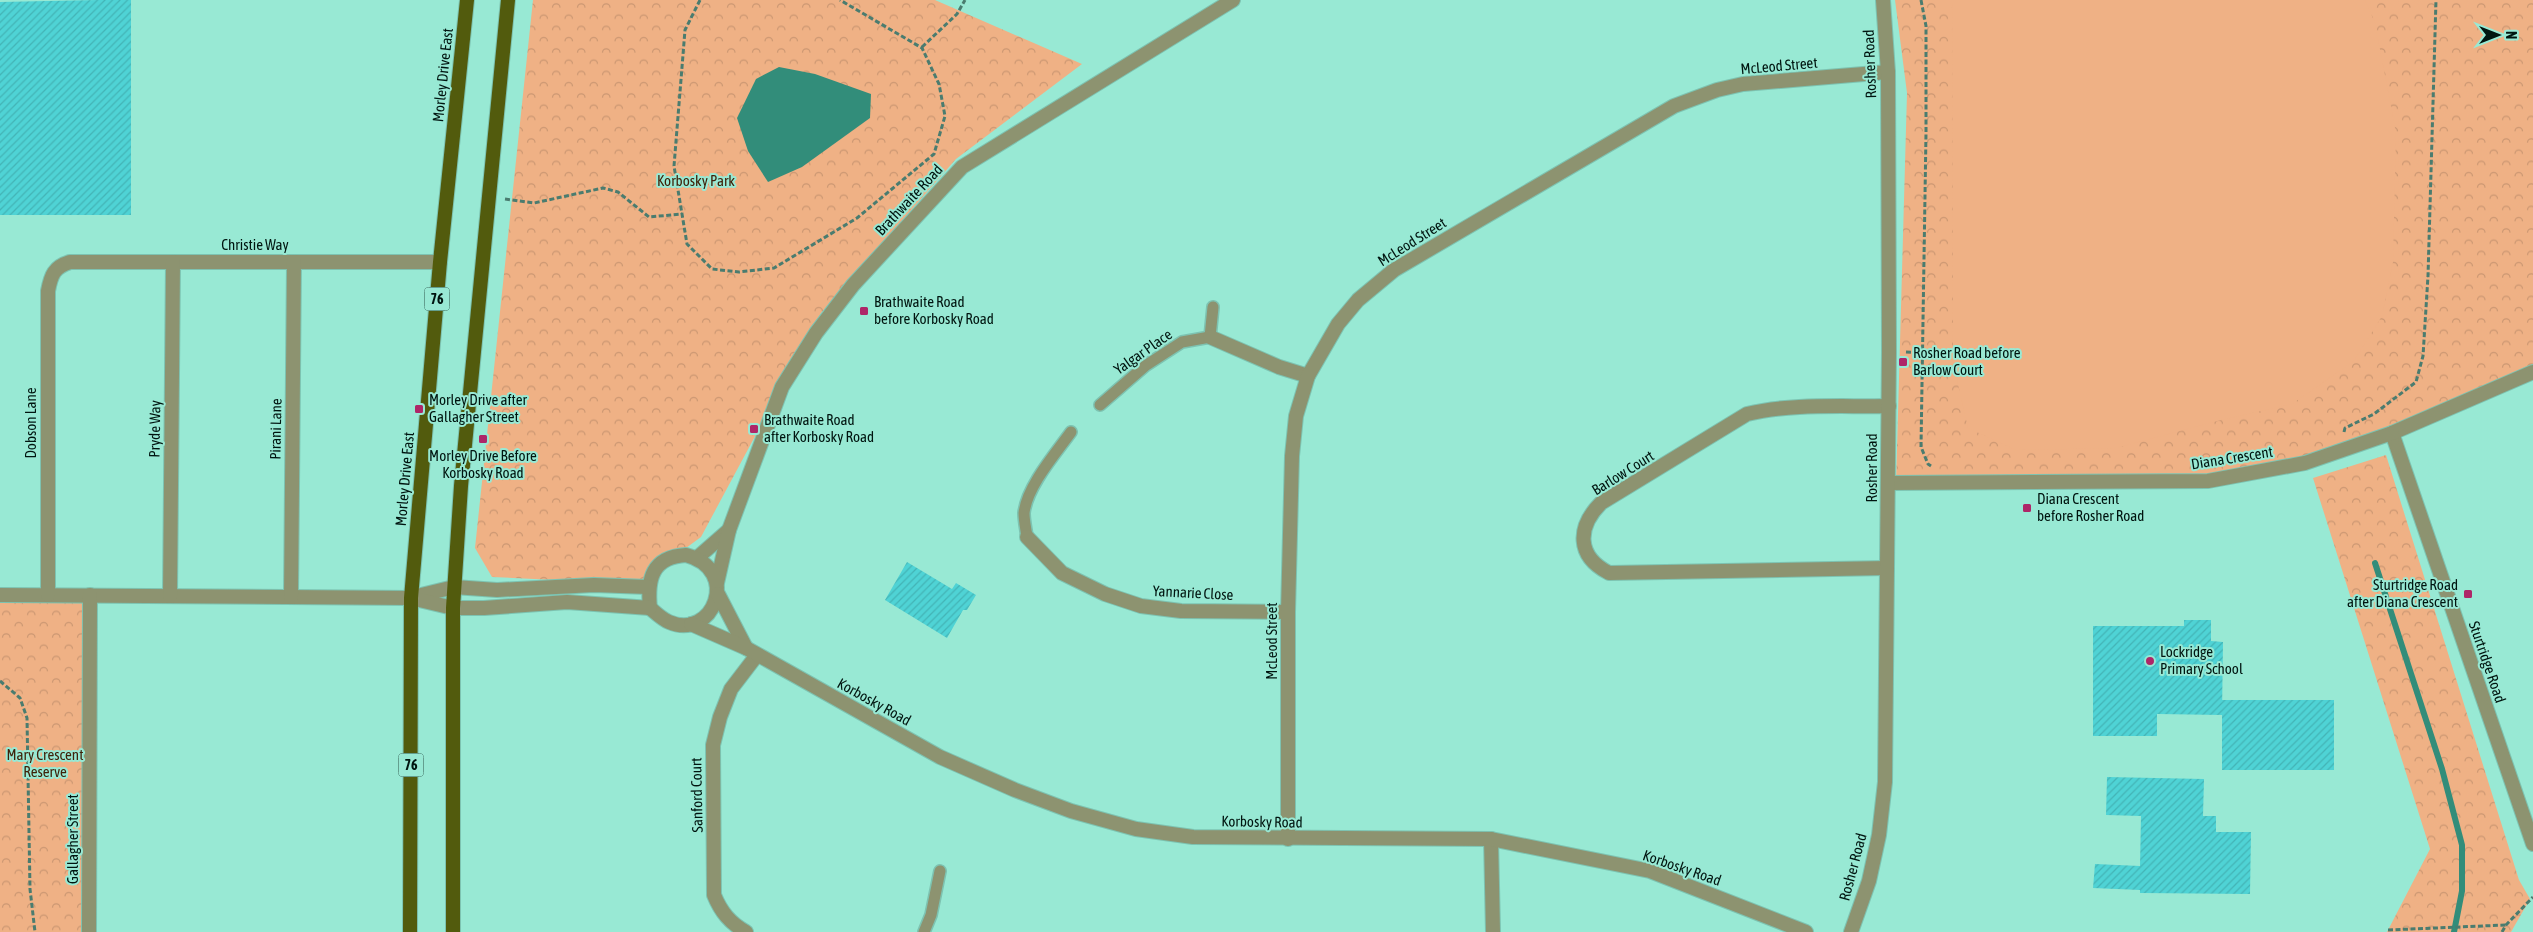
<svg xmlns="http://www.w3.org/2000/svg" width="2533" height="932" font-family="'Asap Condensed',sans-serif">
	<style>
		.park { fill: url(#park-crowns) }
		.pitch { fill: #efb185 }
		.water { fill: #328d7a }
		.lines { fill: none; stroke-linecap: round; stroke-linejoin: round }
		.stream { stroke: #328d7a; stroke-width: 6 }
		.building { fill: url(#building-hatch) }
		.service-casing { stroke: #7dc3b1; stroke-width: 14 }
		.minor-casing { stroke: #7dc3b1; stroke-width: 16 }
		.tertiary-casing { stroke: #7dc3b1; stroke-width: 16 }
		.primary-casing { stroke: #7dc3b1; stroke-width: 16 }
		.path { stroke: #4a7c6f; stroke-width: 3; stroke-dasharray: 5 2.5; stroke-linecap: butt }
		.service { stroke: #8d9370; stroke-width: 11 }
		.minor { stroke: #8d9370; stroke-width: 14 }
		.tertiary { stroke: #8d9370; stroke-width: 14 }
		.primary { stroke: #525b0d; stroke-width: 14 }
		.poi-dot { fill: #ae2668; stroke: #98e9d4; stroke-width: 2 }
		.labels { text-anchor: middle; stroke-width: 4; stroke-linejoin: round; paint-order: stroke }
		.shield { fill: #98e9d4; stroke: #2e554b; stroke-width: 1 }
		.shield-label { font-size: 14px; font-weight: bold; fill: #001510 }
		.street-label { font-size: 15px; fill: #001510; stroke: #98e9d4 }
		.park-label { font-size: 15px; fill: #3f220a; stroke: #98e9d4 }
		.poi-label { font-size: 15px; fill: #001510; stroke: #98e9d4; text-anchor: start }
	</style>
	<defs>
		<pattern id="park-crowns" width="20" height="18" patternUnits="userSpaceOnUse" patternTransform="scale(1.25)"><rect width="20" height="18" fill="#efb185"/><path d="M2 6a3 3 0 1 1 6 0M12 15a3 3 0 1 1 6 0" fill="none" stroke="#cb9772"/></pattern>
		<pattern id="building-hatch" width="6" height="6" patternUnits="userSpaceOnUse" patternTransform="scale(1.25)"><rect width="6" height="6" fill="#4fd3d5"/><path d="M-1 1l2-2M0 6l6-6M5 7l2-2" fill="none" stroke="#43b4b6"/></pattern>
	</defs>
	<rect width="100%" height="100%" fill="#98e9d4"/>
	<g class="park">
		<polygon points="533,0 935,0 1082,64 956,159 821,313 701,537 637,584 492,577 475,548"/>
		<polygon points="1895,0 2533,0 2533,376 2397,432 2208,481 1896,485 1907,93"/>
		<polygon points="2386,455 2519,880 2530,899 2511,932 2387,932 2430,849 2313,478"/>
		<polygon points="0,595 90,595 89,932 0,932"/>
	</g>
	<polygon class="pitch" points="1952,0 2365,0 2375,23 2396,133 2393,262 2382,316 2354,361 2292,404 2221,420 2116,448 2016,450 1968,428 1953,362"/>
	<polygon class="water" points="779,67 815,74 871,94 870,118 802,167 768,182 748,151 737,118 756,79"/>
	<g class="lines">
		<polyline class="stream" points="2375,563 2442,769 2462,845 2462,891 2454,932"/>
	</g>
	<g class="building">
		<polygon points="97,0 131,0 131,215 0,215 0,2"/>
		<polygon points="907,562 952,589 956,583 976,595 967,610 963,610 947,638 885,600"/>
		<polygon points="2184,620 2211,620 2211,641 2223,642 2222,715 2157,714 2157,736 2093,736 2093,626 2184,626"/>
		<rect x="2222" y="700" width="112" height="70"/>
		<polygon points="2107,777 2204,779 2203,816 2216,816 2216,832 2251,832 2250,894 2140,893 2140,890 2093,888 2095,864 2140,866 2141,816 2106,815"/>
	</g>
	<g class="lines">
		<g class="service-casing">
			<g id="service">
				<polyline points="1100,405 1145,366 1182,342 1210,337 1213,307"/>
				<path d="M1027,537C1026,529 1024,521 1024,513C1027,486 1056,453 1071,432"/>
				<polyline points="924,932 931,915 940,871"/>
			</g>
		</g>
		<g class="minor-casing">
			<g id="minor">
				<polyline points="1210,337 1279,367 1308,376"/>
				<polyline points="2392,433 2533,844"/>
				<polyline points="1027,537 1062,573 1105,594 1141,606 1181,611 1288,612"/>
				<polyline points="697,558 729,530"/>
				<path d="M1887,568L1609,573C1576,556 1577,527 1601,503L1747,414C1792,403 1842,407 1889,406"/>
				<polyline points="717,583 729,530 782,387 816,333 853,285 962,167 1233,0"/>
				<polyline points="0,595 411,598"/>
				<path d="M48,595V291C51,275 54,267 70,262H440"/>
				<polyline points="170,596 173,262"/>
				<polyline points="291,597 294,262"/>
				<polyline points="1288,839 1288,612 1292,456 1296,416 1308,376 1338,324 1358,300 1394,270 1674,106 1717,90 1743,84 1888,72"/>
				<polyline points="1491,839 1493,932"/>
				<polyline points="89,932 90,595"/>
				<path d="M746,932C730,923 721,912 714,895L713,745L720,717L731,689L757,655"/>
			</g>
		</g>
		<g class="tertiary-casing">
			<g id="tertiary">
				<polyline points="1889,483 2208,481 2305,463 2392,433 2533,372"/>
				<path d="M686,555C742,570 713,641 669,622C662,619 656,613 650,608C647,579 652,557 686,555Z"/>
				<polyline points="718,594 746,648"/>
				<polyline points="413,597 454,587 497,590 594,585 648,587"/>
				<polyline points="411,598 453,608 484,608 567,602 650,608"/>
				<polyline points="691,624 746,648 940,757 1015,790 1071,811 1136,829 1193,837 1491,839 1650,871 1806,932"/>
				<polyline points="1851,932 1869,881 1879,835 1885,782 1889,352 1888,72 1883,0"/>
			</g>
		</g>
		<g class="primary-casing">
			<g id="primary">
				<polyline points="410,932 411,598 440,262 467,0"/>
				<polyline points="453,932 453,608 461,486 508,0"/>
			</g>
		</g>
		<g class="path">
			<polyline points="700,0 685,30 674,166 687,244 712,269 739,272 774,268 857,218 934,154 945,116 939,84 922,48 840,0"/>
			<polyline points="1921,0 1926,26 1926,133 1921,447 1928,464 1931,466"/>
			<polyline points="922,47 957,14 965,0"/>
			<polyline points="505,199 534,203 603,188 618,192 649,217 682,214"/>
			<polyline points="1906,352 1923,353"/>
			<polyline points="2344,432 2345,428 2374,414 2416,382 2423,356 2428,276 2436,0"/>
			<polyline points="0,681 20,698 27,718 30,889 35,932"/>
			<polyline points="2388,930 2506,925"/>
			<polyline points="2502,932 2506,925 2533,897"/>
		</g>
		<use href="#service" class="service"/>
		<use href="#minor" class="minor"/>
		<use href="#tertiary" class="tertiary"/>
		<use href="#primary" class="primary"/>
	</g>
	<g class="poi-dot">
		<rect x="859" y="306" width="10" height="10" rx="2.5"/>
		<rect x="1898" y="357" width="10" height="10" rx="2.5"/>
		<rect x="414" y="404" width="10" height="10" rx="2.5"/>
		<rect x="749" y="424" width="10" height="10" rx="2.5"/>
		<rect x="478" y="434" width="10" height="10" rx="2.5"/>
		<rect x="2022" y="503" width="10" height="10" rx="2.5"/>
		<rect x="2463" y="589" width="10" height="10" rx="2.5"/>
		<circle cx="2150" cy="661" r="5"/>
	</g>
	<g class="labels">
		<g class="shield">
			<rect x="424.5" y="287.5" width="25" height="23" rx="4"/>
			<rect x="398.5" y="753.5" width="25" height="23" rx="4"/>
		</g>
		<g class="shield-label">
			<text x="437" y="304">76</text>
			<text x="411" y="770">76</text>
		</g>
		<g class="street-label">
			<text transform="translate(1870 64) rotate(-92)" y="5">Rosher Road</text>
			<text transform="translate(1779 66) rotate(-5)" y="5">McLeod Street</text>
			<text transform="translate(443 75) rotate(-84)" y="5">Morley Drive East</text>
			<text transform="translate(909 200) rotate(-47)" y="5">Brathwaite Road</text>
			<text transform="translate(1412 242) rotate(-32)" y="5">McLeod Street</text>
			<text x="255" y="250">Christie Way</text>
			<text transform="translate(1143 352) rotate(-35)" y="5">Yalgar Place</text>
			<text transform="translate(31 423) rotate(-90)" y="5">Dobson Lane</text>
			<text transform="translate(155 429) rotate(-89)" y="5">Pryde Way</text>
			<text transform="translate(276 429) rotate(-89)" y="5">Pirani Lane</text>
			<text transform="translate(2232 458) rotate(-9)" y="5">Diana Crescent</text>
			<text transform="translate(1872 468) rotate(-90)" y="5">Rosher Road</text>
			<text transform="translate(1623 473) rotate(-32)" y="5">Barlow Court</text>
			<text transform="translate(405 479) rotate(-85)" y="5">Morley Drive East</text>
			<text transform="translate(1193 593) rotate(3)" y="5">Yannarie Close</text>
			<text transform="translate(1272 641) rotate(-90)" y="5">McLeod Street</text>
			<text transform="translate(2487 662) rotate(71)" y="5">Sturtridge Road</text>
			<text transform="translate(874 702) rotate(29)" y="5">Korbosky Road</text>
			<text transform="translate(697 795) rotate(-91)" y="5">Sanford Court</text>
			<text transform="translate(1262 822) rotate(1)" y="5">Korbosky Road</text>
			<text transform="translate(73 839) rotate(-90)" y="5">Gallagher Street</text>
			<text transform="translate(1853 867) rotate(-75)" y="5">Rosher Road</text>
			<text transform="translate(1682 868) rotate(19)" y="5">Korbosky Road</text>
		</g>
		<g class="park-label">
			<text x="696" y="186">Korbosky Park</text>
			<text x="45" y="760">Mary Crescent<tspan x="45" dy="17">Reserve</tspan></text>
		</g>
		<g class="poi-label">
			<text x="874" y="307">Brathwaite Road<tspan x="874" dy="17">before Korbosky Road</tspan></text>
			<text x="1913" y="358">Rosher Road before<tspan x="1913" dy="17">Barlow Court</tspan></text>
			<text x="429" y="405">Morley Drive after<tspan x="429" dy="17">Gallagher Street</tspan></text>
			<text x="764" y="425">Brathwaite Road<tspan x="764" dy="17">after Korbosky Road</tspan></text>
			<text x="483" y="461" text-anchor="middle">Morley Drive Before<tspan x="483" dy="17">Korbosky Road</tspan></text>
			<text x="2037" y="504">Diana Crescent<tspan x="2037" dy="17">before Rosher Road</tspan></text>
			<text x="2458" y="590" text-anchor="end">Sturtridge Road<tspan x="2458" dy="17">after Diana Crescent</tspan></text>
			<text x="2160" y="657">Lockridge<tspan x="2160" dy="17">Primary School</tspan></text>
		</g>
	</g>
	<g transform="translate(2498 35) rotate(90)" stroke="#98e9d4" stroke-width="4" paint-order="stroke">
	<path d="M0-4L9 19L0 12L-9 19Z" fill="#001510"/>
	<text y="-8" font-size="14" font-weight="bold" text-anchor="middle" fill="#001510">N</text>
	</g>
</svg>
